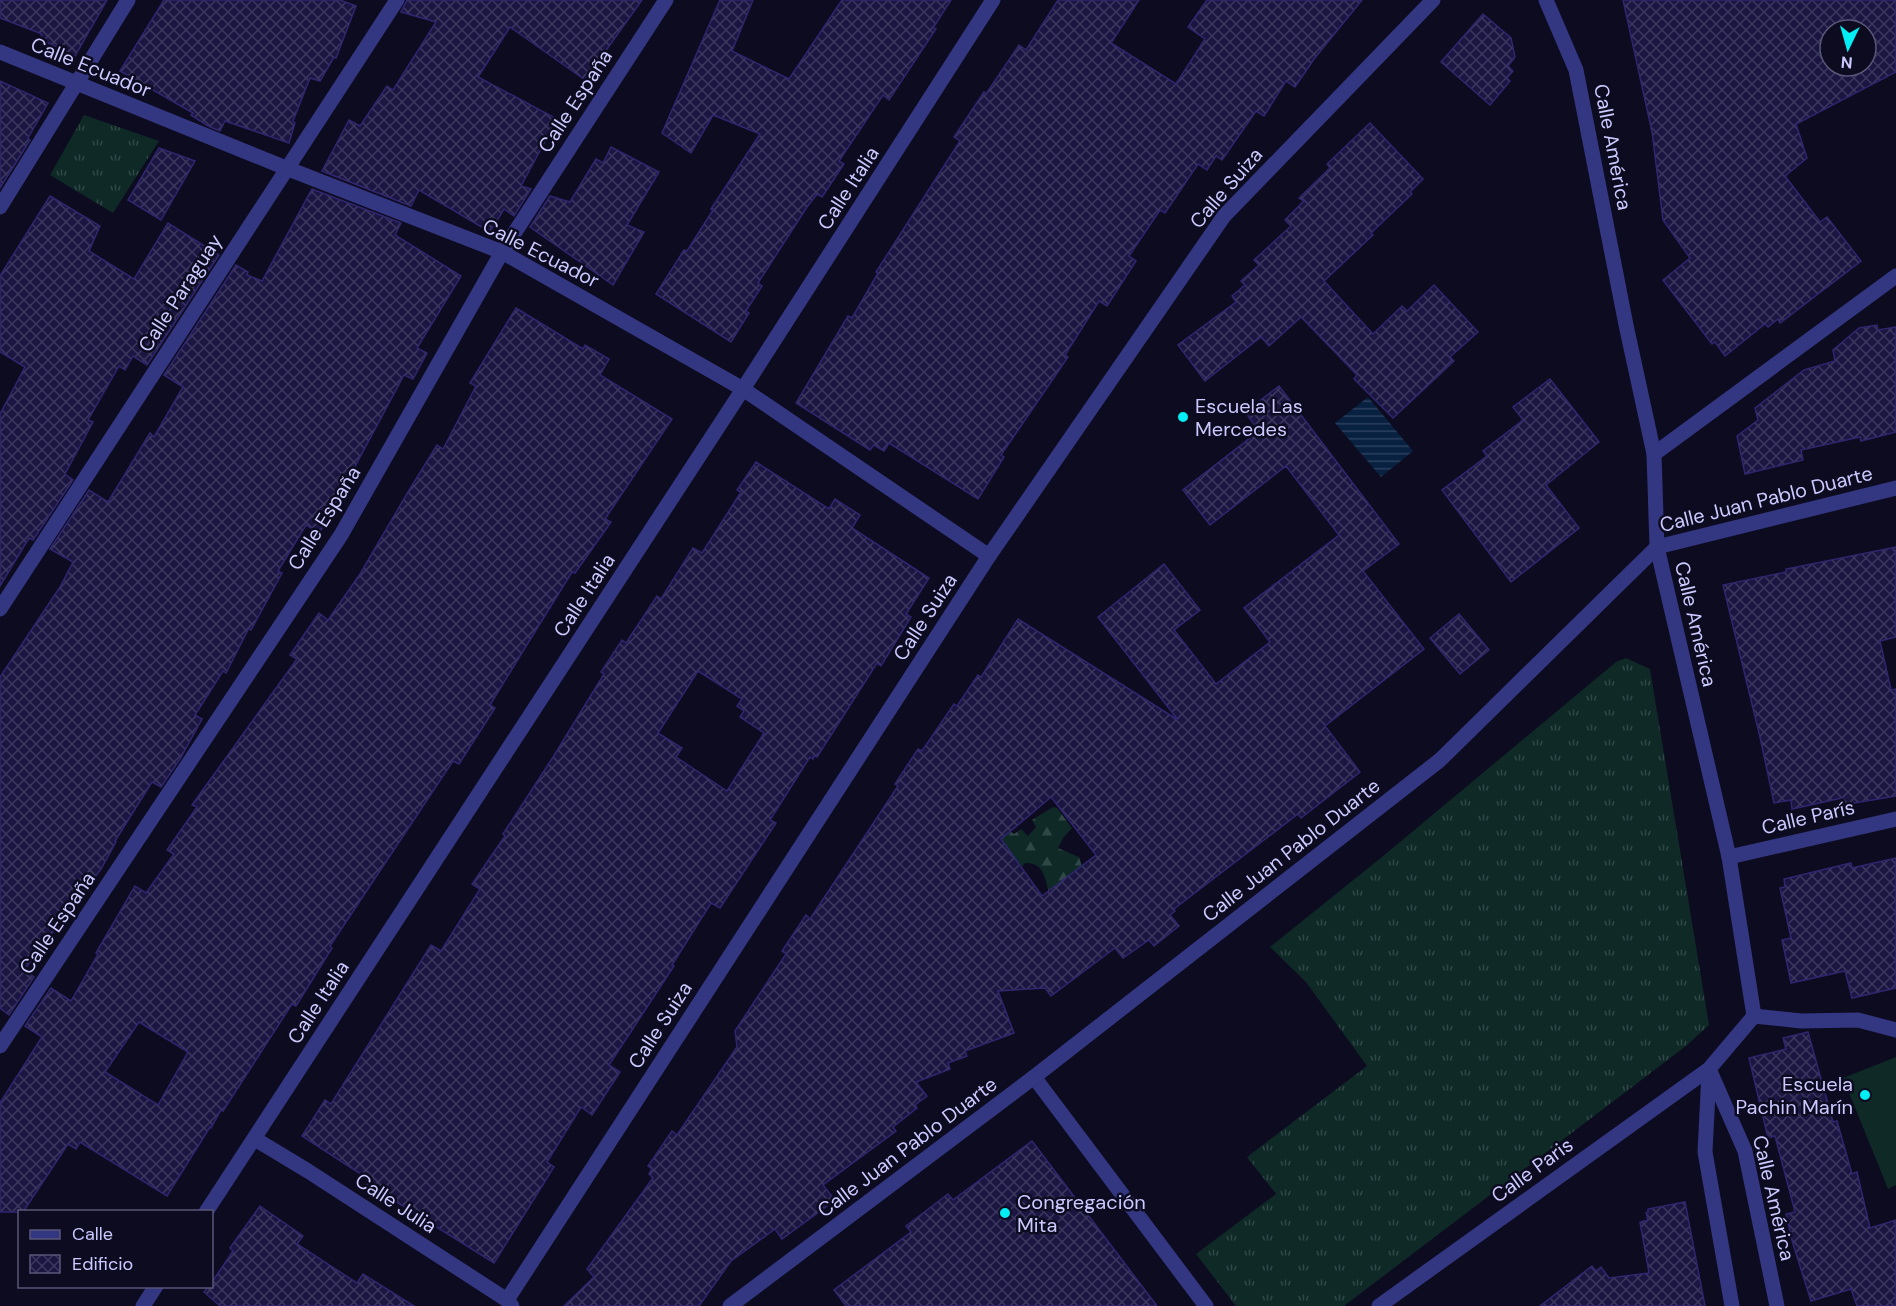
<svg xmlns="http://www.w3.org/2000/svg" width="1896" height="1306" font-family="'DM Sans',sans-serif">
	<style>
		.grass { fill: url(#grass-tufts) }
		.forest { fill: url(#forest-firs) }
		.park { fill: #0e2926 }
		.water { fill: url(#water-rules) }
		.building { fill: url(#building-cross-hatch); stroke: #2f266f; stroke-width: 1.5; fill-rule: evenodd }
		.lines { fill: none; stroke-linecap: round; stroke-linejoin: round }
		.lane { stroke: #333681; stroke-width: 15 }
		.street { stroke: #333681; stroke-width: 15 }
		.poi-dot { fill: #00eef4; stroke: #0d0b1f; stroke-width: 2 }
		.labels { text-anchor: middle; stroke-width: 5; stroke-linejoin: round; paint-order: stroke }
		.street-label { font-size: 20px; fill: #cbc9ff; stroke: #0d0b1f }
		.poi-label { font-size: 20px; fill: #cbc9ff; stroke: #0d0b1f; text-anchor: start }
	</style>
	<defs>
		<pattern id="grass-tufts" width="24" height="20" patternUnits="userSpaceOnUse" patternTransform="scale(1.5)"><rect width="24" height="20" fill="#0e2926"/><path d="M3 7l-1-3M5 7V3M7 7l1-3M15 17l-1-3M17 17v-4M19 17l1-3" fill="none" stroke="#304747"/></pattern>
		<pattern id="forest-firs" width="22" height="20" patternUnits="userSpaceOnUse" patternTransform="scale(1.5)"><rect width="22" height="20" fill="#0e2926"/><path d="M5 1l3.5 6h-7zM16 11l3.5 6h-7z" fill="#304747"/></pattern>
		<pattern id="water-rules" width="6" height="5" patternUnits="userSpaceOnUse" patternTransform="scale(1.5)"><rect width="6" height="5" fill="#082141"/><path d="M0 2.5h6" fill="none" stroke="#2b405e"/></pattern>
		<pattern id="building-cross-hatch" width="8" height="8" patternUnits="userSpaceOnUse" patternTransform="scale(1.5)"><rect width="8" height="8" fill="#1b1641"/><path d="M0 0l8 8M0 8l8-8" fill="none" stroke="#3b375e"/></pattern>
	</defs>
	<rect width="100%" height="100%" fill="#0d0b1f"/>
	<g class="grass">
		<polygon points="84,115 159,141 113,213 50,175"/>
		<polygon points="1626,658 1650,669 1709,1025 1686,1046 1344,1306 1236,1306 1196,1254 1276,1194 1247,1157 1367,1066 1306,982 1270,947 1382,857 1616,662"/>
	</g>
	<path class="forest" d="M1053,807L1057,808L1072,828L1063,838L1058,848L1079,857L1082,867L1049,892C1045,877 1043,862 1025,863L1020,869L999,847L1002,838L1008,830L1014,834L1021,829L1028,836L1036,827L1032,820Z"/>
	<polygon class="park" points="1896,1057 1896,1185 1888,1189 1843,1078"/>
	<polygon class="water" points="1368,397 1413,451 1381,477 1335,423"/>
	<g class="building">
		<polygon points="0,0 107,0 75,56 40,39 42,34 0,18"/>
		<polygon points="164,0 340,0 356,6 336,58 334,57 320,81 310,78 293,121 295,123 289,143 225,121 220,131 208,126 191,115 193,113 120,71"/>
		<polygon points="407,0 642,0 585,80 510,27 478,77 557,119 521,186 531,189 514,216 504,209 490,232 419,190 411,206 322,171 349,120 360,126 387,86 393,90 436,22 401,12"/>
		<polygon points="720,0 753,0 732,51 789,79 842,0 951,0 933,28 936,29 889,100 883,95 839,161 844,164 822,197 817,194 807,207 758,283 762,286 746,311 749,313 731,342 656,294 684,250 687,251 713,210 711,209 760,134 713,115 691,153 662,133"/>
		<polygon points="1058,0 1139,0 1111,43 1176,84 1205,39 1188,27 1207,0 1362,0 1314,59 1295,87 1286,81 1264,116 1256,111 1222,160 1216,156 1207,170 1198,164 1165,213 1160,210 1129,256 1136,261 1107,306 1099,301 1065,355 1068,357 1001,455 1004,457 978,499 889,443 884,451 874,445 870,450 796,403 848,316 852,318 878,273 876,272 960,141 954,137 984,92 986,94 1019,45 1026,50"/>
		<path d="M1623,0H1896V72L1796,124L1807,158L1785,176L1820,222L1827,217L1861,261L1780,323L1778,319L1768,327L1765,324L1725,356L1715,342L1712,344L1663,280L1690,258L1663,220L1652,132ZM1830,30H1866V66H1830Z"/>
		<polygon points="1483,14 1511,38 1515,57 1508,66 1513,71 1507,78 1510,81 1490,105 1441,62"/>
		<polygon points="0,81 48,103 28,138 30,140 0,188"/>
		<polygon points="1370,123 1423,179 1410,192 1412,194 1371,233 1373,235 1324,281 1373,334 1402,306 1407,311 1434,285 1478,332 1450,357 1454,361 1393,418 1354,379 1357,375 1301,317 1269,346 1261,337 1205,381 1178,345 1236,302 1232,296 1245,285 1241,281 1259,265 1254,260 1291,226 1285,220 1304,201 1299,198 1330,168 1327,164"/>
		<polygon points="611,147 659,172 627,225 644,232 613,285 530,227 550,196 570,202 596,159 603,163"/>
		<polygon points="159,148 195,161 161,220 128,200"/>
		<polygon points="312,189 401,223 395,235 461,276 417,348 427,353 413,379 404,375 321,530 320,529 318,532 306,525 278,571 282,573 251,630 249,628 226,673 223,671 195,715 202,719 180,759 161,787 152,782 115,841 116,842 101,869 24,970 34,977 9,1015 0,1008 0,677 60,587 73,562 50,549 89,490 108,502 150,433 154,437 183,387 164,375 236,265 248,272 247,275 262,281"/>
		<polygon points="50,196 100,226 89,251 134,279 168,223 219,255 147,365 133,356 125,370 119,366 88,420 93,422 65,474 73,480 33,540 29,538 0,586 0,414 25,367 0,352 0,276"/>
		<path d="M516,308L583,349L585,345L609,359L600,375L672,419L605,519L611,522L575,573L572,572L528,643L490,705L495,708L459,764L453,761L330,946L332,948L296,1006L292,1004L223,1111L221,1110L211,1128L210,1127L167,1196L80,1142L76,1149L68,1144L23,1212H0V1103L42,1037L25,1026L51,988L71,1001L98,954L96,953L135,886L146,893L174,854L167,850L197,807L192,805L297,659L290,655L319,613L328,620L360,574L408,492L437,445L443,449L476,386L470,383ZM139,1022L188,1052L158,1105L105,1072Z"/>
		<polygon points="1877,325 1878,330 1896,327 1896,432 1861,441 1860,437 1801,450 1803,460 1745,474 1737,436 1758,420 1755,408 1804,370 1835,361 1833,350 1859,328"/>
		<polygon points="1550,379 1599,442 1546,485 1579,528 1511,582 1442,490 1487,456 1483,451 1523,420 1513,407"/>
		<path d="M1279,386L1399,544L1363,571L1424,649L1325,726L1360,772L1301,818L1298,814L1174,909L1175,911L1170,915L1179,926L1154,946L1149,940L1123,958L1115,948L1051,996L1045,988L998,991L1014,1033L965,1051L967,1056L948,1063L950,1069L916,1082L927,1096L915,1105L917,1108L893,1127L896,1131L823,1185L835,1200L782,1239L775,1229L731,1261L699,1306H564L594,1277L587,1269L653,1178L649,1174L652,1169L648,1166L672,1131L677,1135L737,1047L735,1031L786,954L782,951L806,915L810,919L898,786L895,784L918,749L922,751L954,704L957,706L978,675L981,677L1018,619L1178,720L1098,617L1164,564L1200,610L1174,630L1216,684L1270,642L1244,608L1339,535L1286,466L1210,525L1183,490L1259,431L1245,412ZM1051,797L1096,855L1042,896L1001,839Z"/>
		<path d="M756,462L829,509L835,499L860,515L852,528L929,578L906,614L911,617L881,666L877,663L817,757L814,756L813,759L810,757L770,820L776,823L720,908L711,903L672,965L674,966L609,1065L620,1072L592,1115L581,1107L547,1162L554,1167L494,1263L395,1201L392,1205L365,1187L370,1180L302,1136L325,1100L331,1104L431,945L441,951L480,889L472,884L505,836L503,834L555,754L604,674L601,672L622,640L626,643L657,596L661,599L693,548L702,553L741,492L737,490ZM698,671L742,699L737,706L744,711L740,717L764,733L727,791L676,757L682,748L658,733Z"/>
		<polygon points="1896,547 1896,637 1880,641 1891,690 1896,689 1896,796 1843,805 1842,798 1792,809 1791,800 1774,803 1760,737 1723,585 1786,572 1786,569"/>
		<polygon points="1459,614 1489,650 1460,674 1430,638"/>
		<polygon points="1896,858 1896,988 1852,998 1845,971 1791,983 1782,940 1791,938 1780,888 1785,887 1784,879 1851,863 1852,868"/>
		<polygon points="1808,1032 1833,1122 1837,1121 1852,1174 1857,1172 1870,1228 1896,1220 1896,1306 1857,1306 1851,1289 1811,1301 1793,1244 1786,1214 1795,1212 1775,1136 1768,1138 1749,1058 1786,1049 1783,1038"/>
		<polygon points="1032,1141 1157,1306 846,1306 834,1290 911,1232 906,1226 948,1194 953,1200"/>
		<polygon points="1685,1202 1705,1306 1540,1306 1592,1266 1596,1271 1601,1267 1609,1278 1649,1273 1640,1222 1648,1220 1646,1213 1648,1212 1648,1209"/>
		<polygon points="260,1206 303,1236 297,1244 357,1283 363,1274 414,1306 220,1306 204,1292 208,1287 212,1287 212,1282 233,1251 230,1248"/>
	</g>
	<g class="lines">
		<polyline class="lane" points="1754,1016 1801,1021 1858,1020 1896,1030"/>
		<g class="street">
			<polyline points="0,52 286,168 502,252 743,389 989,556"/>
			<polyline points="0,207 128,0"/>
			<polyline points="1654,454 1896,276"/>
			<polyline points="0,609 397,0"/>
			<polyline points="1729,857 1896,819"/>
			<polyline points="0,1046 341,535 502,252 666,0"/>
			<polyline points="1709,1069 1745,1151 1777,1306"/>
			<polyline points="1709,1072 1705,1152 1732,1306"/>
			<polyline points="1034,1077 1206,1306"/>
			<polyline points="255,1139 308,1171 507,1300 512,1306"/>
			<polyline points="206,1212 743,389 993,0"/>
			<polyline points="507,1300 989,556 1224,216 1433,0"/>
			<polyline points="143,1306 156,1286"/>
			<polyline points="730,1306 1034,1077 1440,760 1657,547 1896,488"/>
			<polyline points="1379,1306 1709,1069 1754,1016 1729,857 1657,547 1654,454 1626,325 1576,70 1546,0"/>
		</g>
	</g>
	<g class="poi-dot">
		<circle cx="1183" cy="417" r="6"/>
		<circle cx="1865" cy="1095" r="6"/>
		<circle cx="1005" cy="1213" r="6"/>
	</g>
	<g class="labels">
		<g class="street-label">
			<text transform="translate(91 67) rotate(22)" y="7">Calle Ecuador</text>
			<text transform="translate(575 101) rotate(-57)" y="7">Calle España</text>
			<text transform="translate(1613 147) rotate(79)" y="7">Calle América</text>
			<text transform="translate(848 188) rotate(-57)" y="7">Calle Italia</text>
			<text transform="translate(1226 188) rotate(-49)" y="7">Calle Suiza</text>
			<text transform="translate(541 253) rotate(27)" y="7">Calle Ecuador</text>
			<text transform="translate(180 293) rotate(-57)" y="7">Calle Paraguay</text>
			<text transform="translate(1766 499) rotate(-14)" y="7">Calle Juan Pablo Duarte</text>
			<text transform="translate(324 518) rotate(-58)" y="7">Calle España</text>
			<text transform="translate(584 595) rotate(-57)" y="7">Calle Italia</text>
			<text transform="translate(925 617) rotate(-57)" y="7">Calle Suiza</text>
			<text transform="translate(1696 624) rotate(77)" y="7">Calle América</text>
			<text transform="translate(1808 817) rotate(-13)" y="7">Calle París</text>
			<text transform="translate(1291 850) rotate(-38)" y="7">Calle Juan Pablo Duarte</text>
			<text transform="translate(57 923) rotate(-56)" y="7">Calle España</text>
			<text transform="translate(318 1002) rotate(-57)" y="7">Calle Italia</text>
			<text transform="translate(660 1025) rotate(-57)" y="7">Calle Suiza</text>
			<text transform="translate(907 1147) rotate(-37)" y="7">Calle Juan Pablo Duarte</text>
			<text transform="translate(1532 1170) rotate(-36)" y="7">Calle Paris</text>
			<text transform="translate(1774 1198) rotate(77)" y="7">Calle América</text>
			<text transform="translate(396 1203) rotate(33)" y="7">Calle Julia</text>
		</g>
		<g class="poi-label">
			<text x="1195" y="413">Escuela Las<tspan x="1195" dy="23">Mercedes</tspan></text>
			<text x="1853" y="1091" text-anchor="end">Escuela<tspan x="1853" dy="23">Pachin Marín</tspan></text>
			<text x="1017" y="1209">Congregación<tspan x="1017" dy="23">Mita</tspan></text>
		</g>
	</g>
	<rect x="18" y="1210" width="195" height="78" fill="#0d0b1f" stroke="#595779" stroke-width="1.5"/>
	<rect x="30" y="1230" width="30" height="9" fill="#333681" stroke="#595779" stroke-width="1.5"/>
	<text x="72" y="1240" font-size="18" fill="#cbc9ff">Calle</text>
	<rect x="30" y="1255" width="30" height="18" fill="url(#building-cross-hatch)" stroke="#595779" stroke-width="1.5"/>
	<text x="72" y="1270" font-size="18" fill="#cbc9ff">Edificio</text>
	<g transform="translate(1848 48) rotate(185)"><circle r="28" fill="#0d0b1f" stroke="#595779" stroke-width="1.5"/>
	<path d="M0-4.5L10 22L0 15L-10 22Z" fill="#00eef4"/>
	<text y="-9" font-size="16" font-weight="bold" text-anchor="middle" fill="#cbc9ff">N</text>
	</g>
</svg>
